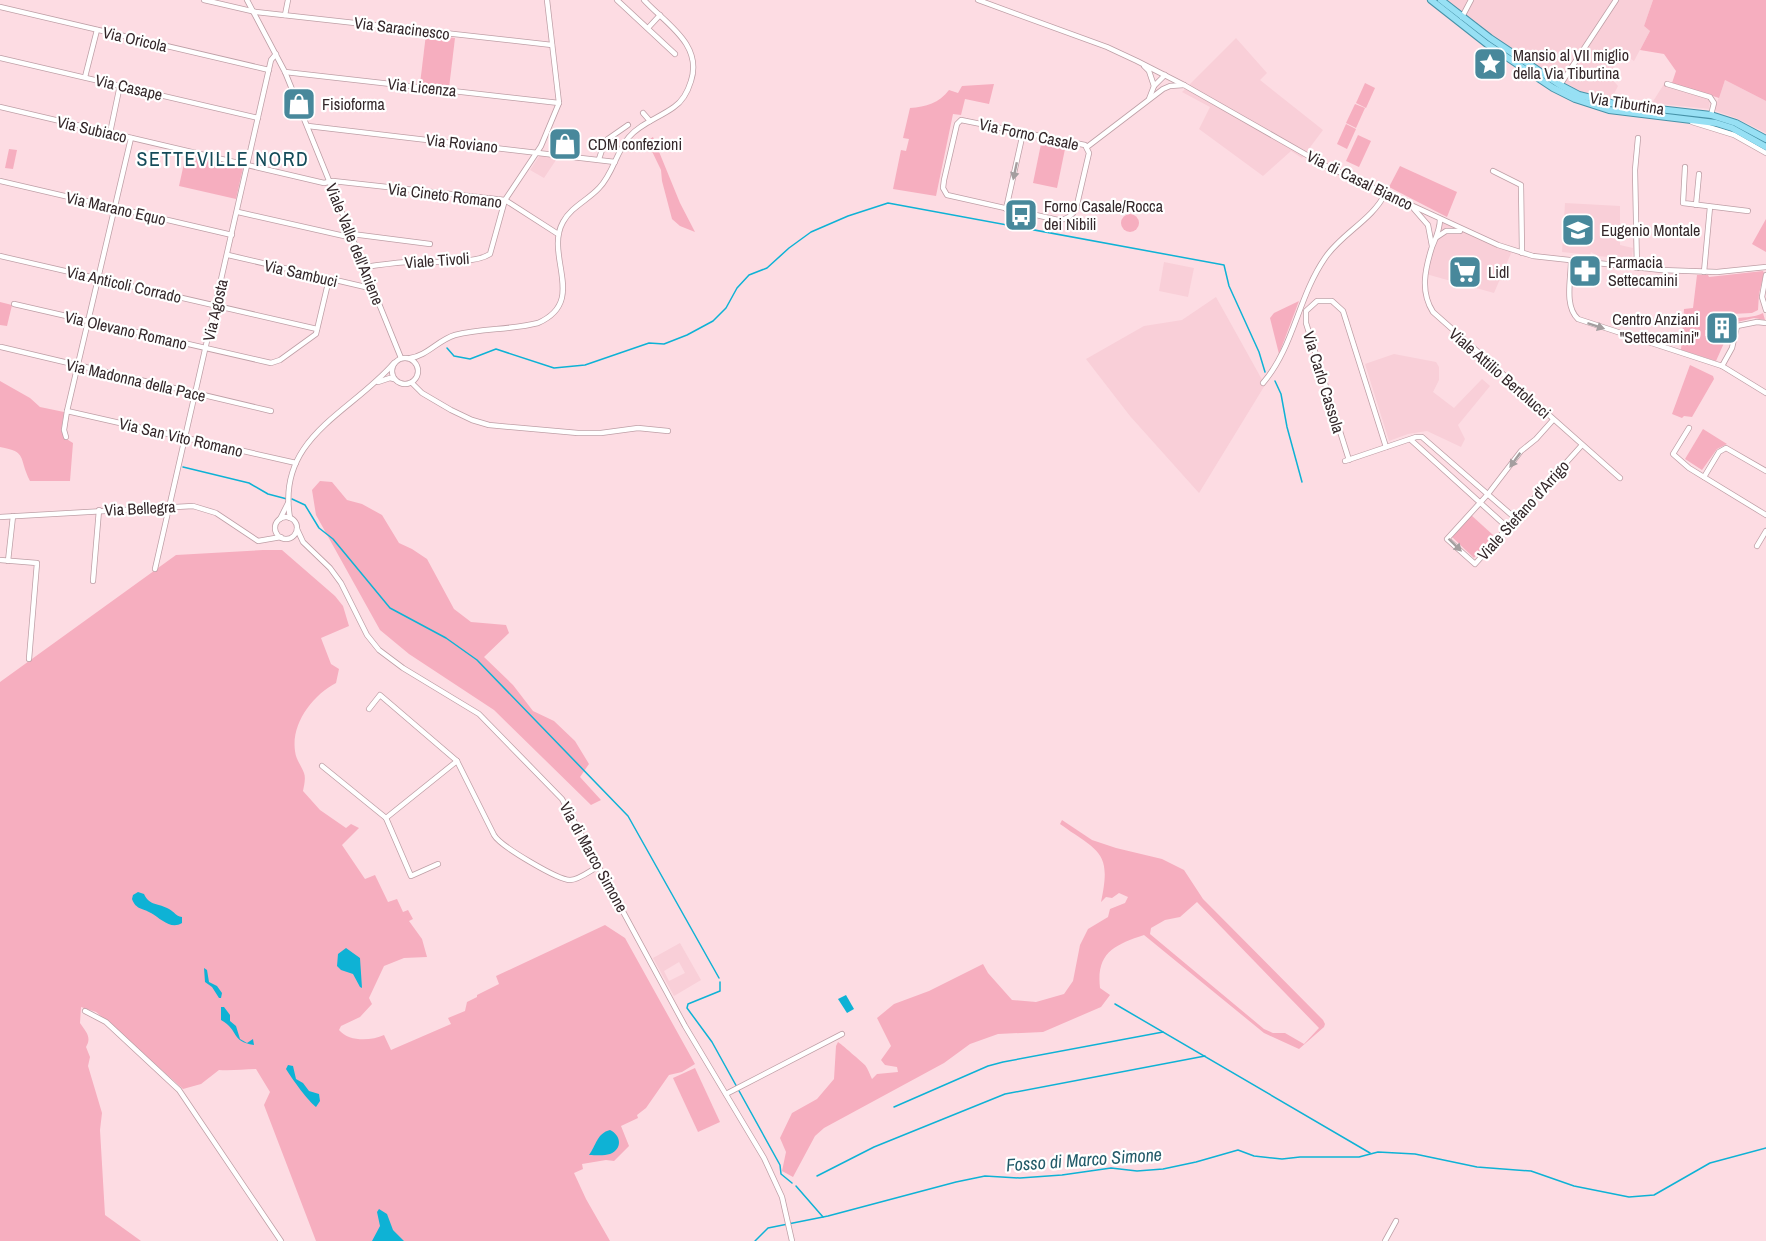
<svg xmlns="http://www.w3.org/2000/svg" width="1766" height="1241" font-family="'Archivo Narrow',sans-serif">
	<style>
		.built { fill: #f9cfd8; fill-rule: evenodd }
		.green { fill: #f6aebf; fill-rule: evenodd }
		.water { fill: #0eb2d5 }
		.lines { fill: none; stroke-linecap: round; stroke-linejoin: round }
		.stream { stroke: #0eb2d5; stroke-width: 1.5 }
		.minor-casing { stroke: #be9fa6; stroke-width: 6 }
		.major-casing { stroke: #4792a8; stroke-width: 8 }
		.minor { stroke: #fff; stroke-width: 4.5 }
		.major { stroke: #97e0f4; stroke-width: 6 }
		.oneway { fill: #a49e9f }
		.labels { text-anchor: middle; stroke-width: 4.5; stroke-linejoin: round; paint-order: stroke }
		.street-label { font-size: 16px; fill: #34272a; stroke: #fff }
		.poi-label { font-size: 16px; fill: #34272a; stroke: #fff; text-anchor: start }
		.water-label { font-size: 18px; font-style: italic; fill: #225a69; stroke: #fff }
		.quarter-label { font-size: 20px; letter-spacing: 1.5px; fill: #144b59; stroke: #fff }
	</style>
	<rect width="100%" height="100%" fill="#fddce3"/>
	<g class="built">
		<polygon points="1444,0 1653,0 1644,26 1650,31 1634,61 1625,55 1621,63 1614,65 1610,77 1618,86 1612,98 1576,92 1476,27"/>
		<polygon points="1236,38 1267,73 1260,80 1323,130 1302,158 1291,151 1263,176 1199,129 1210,107 1182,92"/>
		<polygon points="1725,80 1766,101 1766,133 1736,118 1716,111 1715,108"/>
		<polygon points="1664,84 1710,99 1709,109 1652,103"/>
		<polygon points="540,155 558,157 544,178 530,170"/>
		<polygon points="1565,203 1620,206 1620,245 1633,248 1632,257 1630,259 1598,256 1591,252 1590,255 1562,252"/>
		<polygon points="1440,219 1512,251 1494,293 1426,274 1438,236"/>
		<polygon points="1164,262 1194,268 1188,297 1159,291"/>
		<polygon points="1216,297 1265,385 1199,493 1130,416 1086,359 1144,326 1182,320"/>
		<polygon points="1394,354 1436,362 1439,367 1439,380 1433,392 1454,408 1482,379 1490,386 1458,425 1465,439 1461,447 1427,431 1408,434 1389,441 1365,364"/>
		<path d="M680,943L701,980L674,996L653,958ZM679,962L685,973L669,981L664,971Z"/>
	</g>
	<g class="green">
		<polygon points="1653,0 1766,0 1766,101 1725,80 1719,98 1672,83 1676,71 1664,54 1640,50 1650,31 1644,26"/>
		<polygon points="426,34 455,38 449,88 420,84"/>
		<polygon points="1365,83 1375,88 1366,108 1356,103"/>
		<path d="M994,84L989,104L965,99L961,115L953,114L936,196L893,189L901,150L906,151L909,139L903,138L910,108C926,107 939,103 949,90L958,93L962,86Z"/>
		<polygon points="1355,104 1365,108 1356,128 1346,123"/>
		<polygon points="1346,124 1356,129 1347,149 1337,144"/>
		<polygon points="1358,135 1371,141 1359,167 1346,161"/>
		<polygon points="653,137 680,203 695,232 680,226 672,219 662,181 661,170 647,141"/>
		<polygon points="1041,144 1065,149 1057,188 1033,183"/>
		<polygon points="9,149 17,150 13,169 5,168"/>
		<polygon points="186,154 243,168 236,199 179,186"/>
		<polygon points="1400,166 1457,192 1447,217 1389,187"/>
		<circle cx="1130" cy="223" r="9"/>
		<polygon points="1766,219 1766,252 1752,244"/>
		<path d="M1763,271L1764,273L1759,294L1758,310L1752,313L1731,314V319C1740,317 1755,318 1763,313L1765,320L1754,318L1733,323L1730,328L1728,343H1724L1716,361L1681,350L1684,309L1693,308L1697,275H1708L1709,277ZM1720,318V327L1728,324V335L1705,336V330L1716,329V325H1708V319Z"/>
		<polygon points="1299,301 1279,354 1270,318 1274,313"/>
		<polygon points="0,302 12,305 7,326 0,325"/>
		<polygon points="1690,365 1713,376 1714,379 1692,417 1684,416 1682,418 1672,414"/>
		<path d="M0,381L30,398L40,407L64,412C62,428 57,434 73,443L70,481H30C18,457 28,452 0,447Z"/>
		<polygon points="1703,429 1727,444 1717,449 1702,470 1685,459"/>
		<polygon points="320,481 332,482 347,500 362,504 382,515 399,543 412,549 427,559 454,609 471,622 506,625 509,633 484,657 513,685 533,711 554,721 575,741 589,764 580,777 601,800 591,805 494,710 409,654 380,630 316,515 312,490"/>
		<polygon points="1471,515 1493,535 1474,558 1452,537"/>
		<path d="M263,550H282L335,596L343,606L349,626L321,638L331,664L339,669L336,683C313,695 291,723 295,751C296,760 301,765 304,773C306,778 304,786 303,791L320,810L346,828L351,824L359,828L342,845L365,879L375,875L388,902L397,899L403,912L408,910L413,919L409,921L422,939L427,957L404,958L384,966L369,998L372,1004L360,1017L341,1026L339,1030C349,1042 371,1041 384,1035L391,1050L451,1024L448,1018L465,1011L467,1002L477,997V995L499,984L496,976L605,925L625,938L695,1064L682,1072L669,1075L646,1108L637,1115L638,1118L621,1126L629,1146L614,1161L606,1160L582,1164L583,1169L574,1173L586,1199L610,1241H316L264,1105L270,1092L256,1069C243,1069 232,1071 219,1070L201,1084L183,1089L108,1022L96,1012L81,1007L80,1023C86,1032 92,1037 86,1047L90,1057L88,1066L102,1113L100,1130L105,1215L141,1241H0V682L176,555Z"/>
		<path d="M1062,820L1092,840L1116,848L1162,859L1184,870L1203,899L1323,1020L1325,1024L1324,1027L1299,1049L1264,1033L1144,935C1114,945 1096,953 1100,988L1110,995L1101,1007L1043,1032L998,1034L970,1044L944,1063L824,1128L815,1136L793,1177L782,1171L786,1152L780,1138L792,1113L817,1099L834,1079L836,1046L838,1042C840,1043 863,1063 865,1065C868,1069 870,1075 872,1079L877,1074L898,1072L897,1067L885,1065L881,1060L891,1046L877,1018L894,1004L929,991L983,964L988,973L1012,1000L1036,1002L1064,994L1073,981L1080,945L1088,929L1108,917L1110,909L1125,903L1128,897L1119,893L1112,898L1106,897L1101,902C1112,851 1099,852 1060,824ZM1197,902L1319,1028L1304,1044L1285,1033H1273L1264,1029L1150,934L1151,928L1165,920L1180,917Z"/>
		<polygon points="695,1068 720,1122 698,1132 673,1078"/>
	</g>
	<g class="water">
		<path d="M138,892L144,894C149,906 159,903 169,909C175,912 175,916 182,917V923C171,930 161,919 151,913C143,908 136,910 132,899L133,895Z"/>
		<polygon points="346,948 360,958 362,988 360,987 353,974 341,970 337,966 338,954"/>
		<polygon points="204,968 207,970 209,982 217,986 222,993 221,998 219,998 212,987 205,982"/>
		<polygon points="846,995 854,1009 847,1013 838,999"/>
		<path d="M221,1007H224L230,1015V1021L236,1026L240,1039L247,1043L253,1039L254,1045C230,1041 240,1031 221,1020Z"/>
		<path d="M288,1065L293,1066L296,1079L303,1083L309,1091L319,1094L320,1101L316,1107C309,1102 292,1079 286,1069Z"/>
		<path d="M610,1130C621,1135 623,1149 610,1154C604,1156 595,1155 589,1155C596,1146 597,1133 610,1130Z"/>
		<polygon points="379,1209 387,1214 393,1230 404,1241 372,1241 380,1226 377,1212"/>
	</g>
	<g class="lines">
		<g class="stream">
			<polyline points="447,348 454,356 470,359 496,349 554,368 585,365 649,343 664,344 687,335 713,321 726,308 737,288 749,275 767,268 789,248 811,232 848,216 888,203 1224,265 1229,286 1259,352 1265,372"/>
			<polyline points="1275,381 1281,394 1287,427 1302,482"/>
			<polyline points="183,467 249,483 268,494 287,499"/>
			<polyline points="292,499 305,505 319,528 333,539 390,608 446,638 477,660 628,816 719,978"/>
			<polyline points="720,982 720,991 688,1004 687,1008 712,1042 780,1165 781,1174 792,1183"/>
			<polyline points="1115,1004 1370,1153"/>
			<polyline points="894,1107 988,1066 1003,1062 1163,1032"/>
			<polyline points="817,1176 874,1147 1005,1094 1205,1056"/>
			<polyline points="796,1186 823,1217"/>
			<polyline points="755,1241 768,1228 828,1216 956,1182 985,1176 1020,1178 1062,1175 1111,1168 1137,1171 1163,1169 1196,1162 1238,1150 1254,1156 1282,1159 1300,1157 1359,1157 1378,1152 1415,1154 1477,1167 1531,1171 1574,1186 1629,1197 1654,1195 1710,1163 1766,1148"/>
		</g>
		<g class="minor-casing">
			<g id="minor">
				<polyline points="204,0 256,12 552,45"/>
				<polyline points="247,0 285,72 401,358"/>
				<polyline points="617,0 675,54"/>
				<polyline points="978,0 1107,47 1137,61 1184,85 1326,166 1498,245 1533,256 1661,270 1717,272 1766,267"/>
				<polyline points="0,7 269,70"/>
				<polyline points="285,15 288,0"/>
				<polyline points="1462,17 1471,0"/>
				<polyline points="648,28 660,15"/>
				<polyline points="0,58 258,118"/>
				<polyline points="1144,66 1149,71 1154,86"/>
				<polyline points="285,72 559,103"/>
				<polyline points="85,77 97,30"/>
				<polyline points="1667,84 1710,97 1714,103 1711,115"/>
				<polyline points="1560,85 1616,0"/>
				<polyline points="1149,99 1154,86 1165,75"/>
				<polyline points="0,107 324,183 333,181 505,200 558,234"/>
				<polyline points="643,113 650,121"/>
				<path d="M961,120L1085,145L1089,153L1076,209C1072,216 1066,220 1058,220L947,195L943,188L944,180L957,124Z"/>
				<polyline points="1692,122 1734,135 1766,153"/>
				<polyline points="308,126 615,162"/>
				<polyline points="110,133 120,85"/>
				<polyline points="1087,147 1163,89 1170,86 1184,85"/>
				<polyline points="599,159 605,141 628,125"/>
				<polyline points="1685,167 1683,203 1748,211"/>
				<polyline points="1493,171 1521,185 1522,253"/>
				<polyline points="0,181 232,235"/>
				<polyline points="1696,205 1699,174"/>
				<polyline points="1006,209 1023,133"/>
				<polyline points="1414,209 1428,225 1432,246"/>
				<polyline points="238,212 353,238"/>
				<path d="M1440,219C1440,230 1436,237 1432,247C1425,269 1420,292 1433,312L1620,478"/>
				<polyline points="352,234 430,244"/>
				<polyline points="1437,237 1446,231 1460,231"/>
				<polyline points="228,255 374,289"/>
				<polyline points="0,256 317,329"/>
				<path d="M1571,261C1571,279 1564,306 1578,319L1722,366L1766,393"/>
				<path d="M365,267C378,265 393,263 407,262C428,261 473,265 490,254L505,200L541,146L559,103L547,0"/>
				<polyline points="1637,268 1635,170 1638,138"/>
				<polyline points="1704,272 1710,207"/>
				<polyline points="1766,275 1762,297 1766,310"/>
				<polyline points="14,304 271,363 280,360 316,334 329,279"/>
				<polyline points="1,347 271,411"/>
				<circle cx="405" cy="371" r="13"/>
				<path d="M410,358C427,356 438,340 455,335C482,328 511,330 538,323C588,301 544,256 563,222C571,207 588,200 599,188C613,174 616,152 629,137C641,123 659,118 674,107C683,101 688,91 691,81C703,44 665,23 644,0"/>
				<polyline points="1722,366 1732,348 1737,326 1757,322 1766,323"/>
				<polyline points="378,382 390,378 394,379"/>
				<polyline points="412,383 422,393 451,410 472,420 489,425 578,433 601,433 638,428 668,431"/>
				<path d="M1263,383C1294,347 1298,297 1325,258C1341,234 1372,220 1385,194"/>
				<polyline points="67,411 296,463"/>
				<polyline points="1553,420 1536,439 1521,451 1488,494 1447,539 1475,564 1582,445"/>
				<polyline points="1689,428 1673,454 1689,468 1766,515"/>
				<polyline points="66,437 64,430 67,411 131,138"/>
				<polyline points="1411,440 1507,527"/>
				<polyline points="1349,460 1306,323 1306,311 1317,301 1332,301 1343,311 1386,447"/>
				<polyline points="1345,461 1416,437 1422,437 1515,518"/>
				<polyline points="1704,477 1719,452 1726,448 1766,471"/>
				<polyline points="0,517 193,506 216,513 258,541 281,537"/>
				<circle cx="286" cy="528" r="11"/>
				<path d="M290,518C276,437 351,413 394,363"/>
				<polyline points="280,519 288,503"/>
				<polyline points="297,529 303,542 330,568 341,583 367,635 379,650 403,668 479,714 562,799 685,1026 764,1158 782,1197 792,1241"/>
				<polyline points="1757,546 1766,531"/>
				<polyline points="0,560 37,563 29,659"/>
				<polyline points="8,561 13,516"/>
				<polyline points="155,569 271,60 276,54"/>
				<polyline points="93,581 99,510"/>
				<polyline points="369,709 380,695 457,761"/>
				<polyline points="322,766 386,818"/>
				<path d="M438,864L411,876L386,818L457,761L494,835C500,846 558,880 570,880C579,880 591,870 599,866"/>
				<polyline points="85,1011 106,1022 179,1090 281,1241"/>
				<polyline points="726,1094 842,1034"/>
				<polyline points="1385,1241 1396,1221"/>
			</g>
		</g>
		<g class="major-casing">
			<g id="major">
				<polyline points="1431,0 1487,44 1553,88 1575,99 1609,110 1716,123 1732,128 1766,147"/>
				<polyline points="1441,0 1490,38 1560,85 1579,95 1615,104 1711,115 1736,123 1766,139"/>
			</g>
		</g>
		<use href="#minor" class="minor"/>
		<use href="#major" class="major"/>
	</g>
	<defs><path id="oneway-solid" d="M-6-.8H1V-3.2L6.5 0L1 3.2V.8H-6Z" transform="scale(1.5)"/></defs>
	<g class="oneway">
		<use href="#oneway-solid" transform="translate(1015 171) rotate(102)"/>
		<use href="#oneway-solid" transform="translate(1596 326) rotate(18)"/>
		<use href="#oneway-solid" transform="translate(1515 460) rotate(126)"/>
		<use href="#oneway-solid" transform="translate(1455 545) rotate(44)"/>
	</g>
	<defs>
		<g id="sight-square" transform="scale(1.725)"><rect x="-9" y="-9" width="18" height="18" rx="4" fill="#48889b" stroke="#fff"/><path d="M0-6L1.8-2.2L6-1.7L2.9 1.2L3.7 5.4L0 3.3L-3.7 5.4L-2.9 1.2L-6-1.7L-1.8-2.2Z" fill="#fff"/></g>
		<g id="shop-square" transform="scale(1.725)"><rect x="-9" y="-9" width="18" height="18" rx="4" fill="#48889b" stroke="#fff"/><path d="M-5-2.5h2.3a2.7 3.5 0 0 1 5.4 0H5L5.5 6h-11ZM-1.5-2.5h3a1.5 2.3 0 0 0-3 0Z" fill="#fff"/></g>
		<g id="bus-square" transform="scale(1.725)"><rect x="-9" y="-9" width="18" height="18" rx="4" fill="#48889b" stroke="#fff"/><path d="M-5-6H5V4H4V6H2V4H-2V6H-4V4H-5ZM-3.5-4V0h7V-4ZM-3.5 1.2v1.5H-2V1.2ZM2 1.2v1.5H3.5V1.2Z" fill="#fff"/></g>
		<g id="school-square" transform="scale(1.725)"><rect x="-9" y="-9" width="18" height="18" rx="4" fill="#48889b" stroke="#fff"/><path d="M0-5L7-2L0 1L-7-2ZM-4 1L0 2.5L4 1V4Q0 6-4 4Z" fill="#fff"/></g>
		<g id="pharmacy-square" transform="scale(1.725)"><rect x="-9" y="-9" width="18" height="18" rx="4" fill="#48889b" stroke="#fff"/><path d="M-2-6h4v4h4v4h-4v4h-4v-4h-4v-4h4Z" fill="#fff"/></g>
		<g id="supermarket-square" transform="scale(1.725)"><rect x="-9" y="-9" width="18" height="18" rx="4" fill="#48889b" stroke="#fff"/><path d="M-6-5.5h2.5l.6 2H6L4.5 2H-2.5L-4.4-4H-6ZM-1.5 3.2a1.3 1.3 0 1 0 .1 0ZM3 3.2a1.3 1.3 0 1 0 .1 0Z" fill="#fff"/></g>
		<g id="building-square" transform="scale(1.725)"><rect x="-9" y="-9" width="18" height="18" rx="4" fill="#48889b" stroke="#fff"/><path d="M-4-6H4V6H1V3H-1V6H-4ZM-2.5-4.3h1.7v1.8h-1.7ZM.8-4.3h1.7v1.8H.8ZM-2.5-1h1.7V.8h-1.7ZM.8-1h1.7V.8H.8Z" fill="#fff"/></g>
	</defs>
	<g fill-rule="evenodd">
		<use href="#sight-square" x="1490" y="64"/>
		<use href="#shop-square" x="299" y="104"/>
		<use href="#shop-square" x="565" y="144"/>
		<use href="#bus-square" x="1021" y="215"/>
		<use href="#school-square" x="1578" y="230"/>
		<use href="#pharmacy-square" x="1585" y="271"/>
		<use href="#supermarket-square" x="1465" y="272"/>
		<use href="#building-square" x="1722" y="328"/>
	</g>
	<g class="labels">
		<g class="street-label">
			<text transform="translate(402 28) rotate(7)" y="6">Via Saracinesco</text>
			<text transform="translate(135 39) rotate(13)" y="6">Via Oricola</text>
			<text transform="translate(129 87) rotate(13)" y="6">Via Casape</text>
			<text transform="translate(422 87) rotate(6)" y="6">Via Licenza</text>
			<text transform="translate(1627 103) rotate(9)" y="6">Via Tiburtina</text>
			<text transform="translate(92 129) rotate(13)" y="6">Via Subiaco</text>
			<text transform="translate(1029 134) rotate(12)" y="6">Via Forno Casale</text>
			<text transform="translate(462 143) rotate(6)" y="6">Via Roviano</text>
			<text transform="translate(1360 180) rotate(26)" y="6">Via di Casal Bianco</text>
			<text transform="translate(445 195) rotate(7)" y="6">Via Cineto Romano</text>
			<text transform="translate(116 208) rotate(13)" y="6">Via Marano Equo</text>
			<text transform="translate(355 244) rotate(68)" y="6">Viale Valle dell'Aniene</text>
			<text transform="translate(437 260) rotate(-4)" y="6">Viale Tivoli</text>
			<text transform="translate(301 273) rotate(13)" y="6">Via Sambuci</text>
			<text transform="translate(124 284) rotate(13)" y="6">Via Anticoli Corrado</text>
			<text transform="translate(215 310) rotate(-77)" y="6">Via Agosta</text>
			<text transform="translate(126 330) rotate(13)" y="6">Via Olevano Romano</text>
			<text transform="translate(1500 373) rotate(41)" y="6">Viale Attilio Bertolucci</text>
			<text transform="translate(136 380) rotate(13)" y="6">Via Madonna della Pace</text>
			<text transform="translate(1324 382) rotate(73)" y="6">Via Carlo Cassola</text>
			<text transform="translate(181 437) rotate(13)" y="6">Via San Vito Romano</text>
			<text transform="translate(140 508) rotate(-3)" y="6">Via Bellegra</text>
			<text transform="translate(1523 510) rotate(-48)" y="6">Viale Stefano d'Arrigo</text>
			<text transform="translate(594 857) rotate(61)" y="6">Via di Marco Simone</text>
		</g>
		<g class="poi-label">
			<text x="1513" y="61">Mansio al VII miglio<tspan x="1513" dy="18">della Via Tiburtina</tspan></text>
			<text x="322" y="110">Fisioforma</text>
			<text x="588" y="150">CDM confezioni</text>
			<text x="1044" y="212">Forno Casale/Rocca<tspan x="1044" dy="18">dei Nibili</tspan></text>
			<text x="1601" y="236">Eugenio Montale</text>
			<text x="1608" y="268">Farmacia<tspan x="1608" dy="18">Settecamini</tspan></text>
			<text x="1488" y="278">Lidl</text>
			<text x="1699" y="325" text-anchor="end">Centro Anziani<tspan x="1699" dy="18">"Settecamini"</tspan></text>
		</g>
		<g class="water-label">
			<text transform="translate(1084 1160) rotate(-4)" y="6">Fosso di Marco Simone</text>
		</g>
		<g class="quarter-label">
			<text x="223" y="166">SETTEVILLE NORD</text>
		</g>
	</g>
</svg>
